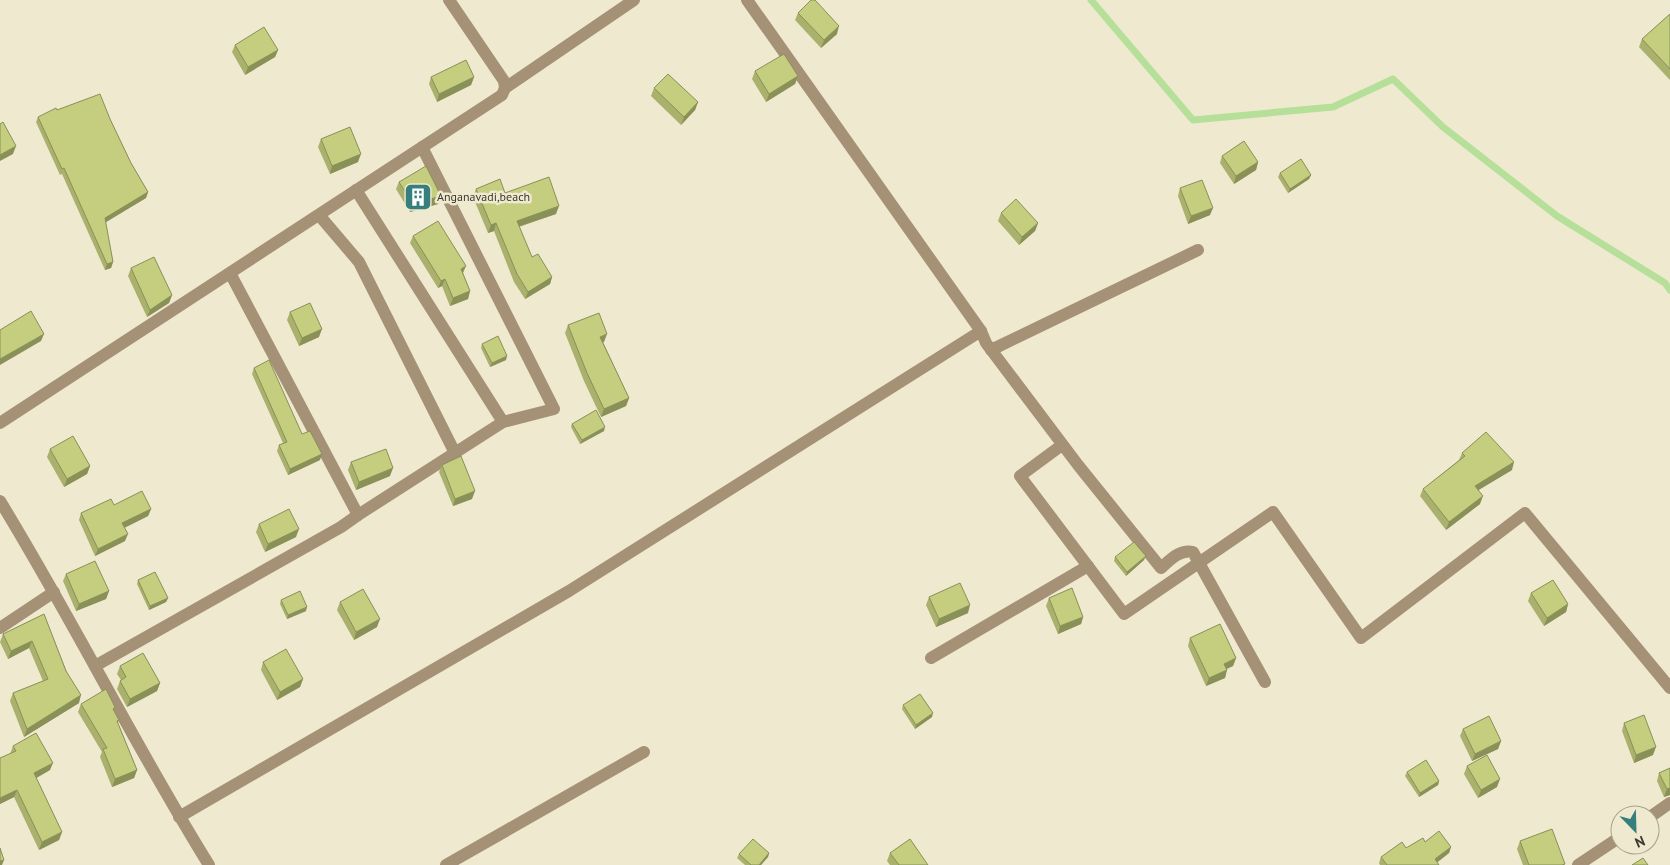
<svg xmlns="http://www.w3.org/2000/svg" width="1670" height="865" font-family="'PT Sans',sans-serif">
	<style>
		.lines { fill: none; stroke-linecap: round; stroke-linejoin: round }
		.stream { stroke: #b6e09a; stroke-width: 7 }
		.minor { stroke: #a59175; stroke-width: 12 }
		.wall { fill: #a9b16c }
		.shaded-wall { fill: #899058 }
		.building { fill: #c4ce7e; stroke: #899058 }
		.labels { text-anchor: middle; stroke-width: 5; stroke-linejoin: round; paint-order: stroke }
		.poi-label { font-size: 12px; fill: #3b382f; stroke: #efe9d0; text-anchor: start }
	</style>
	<rect width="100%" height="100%" fill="#efe9d0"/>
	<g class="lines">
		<polyline class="stream" points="1091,0 1193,120 1333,107 1393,79 1443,127 1557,216 1665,283 1670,290"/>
		<g class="minor">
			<polyline points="747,0 981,331"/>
			<polyline points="505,88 634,0"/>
			<polyline points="356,190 503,422"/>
			<polyline points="319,215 359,262 455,453"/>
			<polyline points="230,273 358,515 503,422 554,409 422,147"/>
			<polyline points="991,350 1198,250"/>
			<polyline points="0,423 502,95 505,88 504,81 449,0"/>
			<polyline points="1062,445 1020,476 1124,614 1273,512 1361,638 1525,513 1670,688"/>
			<path d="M0,501C73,620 135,746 209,865"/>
			<polyline points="0,628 54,592"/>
			<polyline points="931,658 1088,566"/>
			<polyline points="95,666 341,527 358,515"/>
			<path d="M179,817L569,591L981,331L986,343L1078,465L1161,568C1170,560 1180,549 1193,552L1265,682"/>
			<polyline points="1650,817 1670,803"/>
			<polyline points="446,865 644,752"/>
			<polyline points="1578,865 1620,837"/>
		</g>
	</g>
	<g class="wall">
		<polygon points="798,13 837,34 821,48 795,20"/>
		<polygon points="1670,14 1670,80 1639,47 1642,39"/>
		<polygon points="235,45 278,50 275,57 245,75 232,52"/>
		<polygon points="755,71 798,76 795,84 766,102 752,79"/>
		<polygon points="431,77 474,77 471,85 437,102 429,84"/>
		<polygon points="654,88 698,102 695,110 681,125 651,96"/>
		<polygon points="57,110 110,119 131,163 148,192 146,198 105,222 113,262 111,268 105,270 62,174 60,175 36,122 38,117"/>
		<polygon points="321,139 358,162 330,174 318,147"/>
		<polygon points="1222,156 1258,162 1256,170 1234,184 1220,163"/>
		<polygon points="1280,173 1311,175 1309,179 1288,193 1278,177"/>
		<polygon points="399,182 441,196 438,204 410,212 396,189"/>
		<polygon points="1180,188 1210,215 1188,224 1178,196"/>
		<polygon points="476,189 505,193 556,214 519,227 532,257 552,277 550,284 525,299 514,282 494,231 488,233 473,197"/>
		<polygon points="1001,213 1038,223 1035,231 1019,245 998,221"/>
		<polygon points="413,236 463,273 470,291 468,299 450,306 442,286 438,288 410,243"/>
		<polygon points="131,268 172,295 169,303 147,317 128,276"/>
		<polygon points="290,312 319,337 299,346 287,320"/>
		<polygon points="568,325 604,342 603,342 629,398 626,406 601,417 584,381 565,333"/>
		<polygon points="482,344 506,360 490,367 481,348"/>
		<polygon points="254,368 302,434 320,460 288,475 277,451 279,445 283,443 252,374"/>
		<polygon points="572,424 604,431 580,444 571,427"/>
		<polygon points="50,449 90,466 87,474 64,487 47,457"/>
		<polygon points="1462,453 1512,470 1478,490 1480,504 1446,530 1420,496 1423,489 1459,460"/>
		<polygon points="351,462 390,476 356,490 348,470"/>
		<polygon points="442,465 472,499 453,506 439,472"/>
		<polygon points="114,505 151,509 148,516 124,528 125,541 95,556 79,520 81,513"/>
		<polygon points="259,524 296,537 265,552 256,532"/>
		<polygon points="1115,557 1144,560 1126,576 1114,561"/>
		<polygon points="66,574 109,591 106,599 76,611 63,581"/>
		<polygon points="138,580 168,598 166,602 149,610 137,584"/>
		<polygon points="1531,593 1568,604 1566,612 1544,626 1528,601"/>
		<polygon points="929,597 968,613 936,627 926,605"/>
		<polygon points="1049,598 1083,617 1081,624 1058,634 1046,606"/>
		<polygon points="281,600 306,611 287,619 280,604"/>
		<polygon points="340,602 377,627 354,640 337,610"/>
		<polygon points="44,614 79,703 24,737 10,701 13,693 43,681 29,648 8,659 0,642 3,634"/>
		<polygon points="1190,638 1236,658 1233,666 1227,669 1225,678 1206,686 1188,646"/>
		<polygon points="263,662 303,679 300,687 277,700 261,670"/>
		<polygon points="120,666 160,683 157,691 127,707 117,689 120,681 121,680 117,674"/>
		<polygon points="81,704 114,711 119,720 118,723 137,770 134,778 112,787 100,757 102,752 78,712"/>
		<polygon points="903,705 932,717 915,729 902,709"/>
		<polygon points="1624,723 1653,755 1634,763 1622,731"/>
		<polygon points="1463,729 1501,741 1498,749 1472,761 1460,736"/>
		<polygon points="13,746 50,770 36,778 62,832 59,840 39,850 14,797 0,804 0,758 10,754"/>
		<polygon points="1467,766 1497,787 1478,798 1464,774"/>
		<polygon points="1670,768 1670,795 1664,797 1657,781 1659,773"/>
		<polygon points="1407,772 1439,781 1438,785 1419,797 1405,776"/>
		<polygon points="1520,841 1565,865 1523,865 1517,849"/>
		<polygon points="1425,842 1451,847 1449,853 1437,862 1439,865 1380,865 1379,863 1381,857"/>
		<polygon points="769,853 768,857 761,865 745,865 737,858 739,854"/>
		<polygon points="890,853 928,865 890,865 887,861"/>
	</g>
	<g class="shaded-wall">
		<polygon points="839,26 837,34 821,48 824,40"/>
		<polygon points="278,50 275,57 245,75 248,67"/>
		<polygon points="798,76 795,84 766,102 769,94"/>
		<polygon points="474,77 471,85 437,102 439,94"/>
		<polygon points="698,102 695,110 681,125 684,117"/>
		<polygon points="16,146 13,154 0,161 0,155"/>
		<polygon points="361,154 358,162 330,174 332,166"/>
		<polygon points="1258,162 1256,170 1234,184 1236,176"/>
		<polygon points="1311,175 1309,179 1288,193 1290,189"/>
		<polygon points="148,192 146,198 103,224 105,218"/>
		<polygon points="441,196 438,204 410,212 413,204"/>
		<polygon points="559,206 556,214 514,228 517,221"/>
		<polygon points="1213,208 1210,215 1188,224 1191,216"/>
		<polygon points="496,223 494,231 488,233 491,225"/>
		<polygon points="1038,223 1035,231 1019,245 1022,237"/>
		<polygon points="113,262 111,268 105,270 107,264"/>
		<polygon points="466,266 463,273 458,276 461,269"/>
		<polygon points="552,277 550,284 525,299 528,292"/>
		<polygon points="445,279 442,286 438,288 441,281"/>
		<polygon points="470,291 468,299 450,306 453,298"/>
		<polygon points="172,295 169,303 147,317 150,310"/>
		<polygon points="322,329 319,337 299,346 302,338"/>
		<polygon points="44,334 41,341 0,365 0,359"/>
		<polygon points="607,334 604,342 597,344 600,337"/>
		<polygon points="507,356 506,360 490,367 492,363"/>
		<polygon points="629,398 626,406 601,417 604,409"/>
		<polygon points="605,427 604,431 580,444 582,440"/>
		<polygon points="322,454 320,460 288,475 290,469"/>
		<polygon points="1514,462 1512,470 1472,494 1475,486"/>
		<polygon points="90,466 87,474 64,487 67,479"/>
		<polygon points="393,468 390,476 356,490 359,482"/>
		<polygon points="475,491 472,499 453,506 455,499"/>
		<polygon points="1483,496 1480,504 1446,530 1449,522"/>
		<polygon points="151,509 148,516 120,530 122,523"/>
		<polygon points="299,529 296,537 265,552 268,544"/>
		<polygon points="128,534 125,541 95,556 98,549"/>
		<polygon points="1146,556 1144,560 1126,576 1127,572"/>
		<polygon points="109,591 106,599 76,611 79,604"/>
		<polygon points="168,598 166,602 149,610 150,606"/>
		<polygon points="1568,604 1566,612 1544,626 1547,618"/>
		<polygon points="970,605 968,613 936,627 939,619"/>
		<polygon points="307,607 306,611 287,619 288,615"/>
		<polygon points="1083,617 1081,624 1058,634 1060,626"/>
		<polygon points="380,619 377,627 354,640 356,632"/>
		<polygon points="32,641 29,648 8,659 11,651"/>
		<polygon points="1236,658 1233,666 1221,671 1224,664"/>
		<polygon points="1227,670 1225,678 1206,686 1209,678"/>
		<polygon points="303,679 300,687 277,700 280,692"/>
		<polygon points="160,683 157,691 127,707 130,699"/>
		<polygon points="81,695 79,703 24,737 27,729"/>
		<polygon points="933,713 932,717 915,729 916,725"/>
		<polygon points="1501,741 1498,749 1472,761 1475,754"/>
		<polygon points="1656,747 1653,755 1634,763 1636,755"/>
		<polygon points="53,763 50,770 31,781 34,773"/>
		<polygon points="137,770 134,778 112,787 115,779"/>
		<polygon points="1500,779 1497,787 1478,798 1481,790"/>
		<polygon points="1439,781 1438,785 1419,797 1420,793"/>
		<polygon points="1670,788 1670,795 1664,797 1667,789"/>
		<polygon points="17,790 14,797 0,804 0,798"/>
		<polygon points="62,832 59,840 39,850 42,842"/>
		<polygon points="1451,847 1449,853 1434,865 1435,859"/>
		<polygon points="769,853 768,857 761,865 759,865"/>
		<polygon points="4,860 2,865 0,865 0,861"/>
	</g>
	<g class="building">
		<polygon points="811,0 815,0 839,26 824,40 798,13"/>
		<polygon points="1670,14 1670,69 1642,39"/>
		<polygon points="264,27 278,50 248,67 235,45"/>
		<polygon points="784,54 798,76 769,94 755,71"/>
		<polygon points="466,60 474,77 439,94 431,77"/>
		<polygon points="668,74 698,102 684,117 654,88"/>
		<polygon points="100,94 110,119 131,163 148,192 105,218 113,262 107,264 64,168 62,169 38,117 56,108 57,110"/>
		<polygon points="3,122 16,146 0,155 0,124"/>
		<polygon points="350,127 361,154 332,166 321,139"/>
		<polygon points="1244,141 1258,162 1236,176 1222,156"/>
		<polygon points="1301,159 1311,175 1290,189 1280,173"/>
		<polygon points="426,166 441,196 413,204 399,182"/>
		<polygon points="549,177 559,206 517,221 532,257 538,254 552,277 528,292 517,274 496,223 491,225 476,189 500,179 505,193"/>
		<polygon points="1202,180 1213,208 1191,216 1180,188"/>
		<polygon points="1016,199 1038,223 1022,237 1001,213"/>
		<polygon points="438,221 466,266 461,269 470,291 453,298 445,279 441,281 413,236"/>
		<polygon points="154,257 172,295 150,310 131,268"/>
		<polygon points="310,303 322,329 302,338 290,312"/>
		<polygon points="31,311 44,334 0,359 0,330"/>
		<polygon points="599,313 607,334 600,337 629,398 604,409 587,373 568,325"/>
		<polygon points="498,336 507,356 492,363 482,344"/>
		<polygon points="269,360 302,434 310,431 322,454 290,469 279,445 287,442 254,368"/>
		<polygon points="596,410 605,427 582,440 572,424"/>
		<polygon points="1486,432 1514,462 1475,486 1483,496 1449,522 1423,489 1465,456 1462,453"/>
		<polygon points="73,436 90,466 67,479 50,449"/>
		<polygon points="386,449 393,468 359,482 351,462"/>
		<polygon points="461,456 475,491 455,499 442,465"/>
		<polygon points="142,491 151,509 122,523 128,534 98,549 81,513 111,499 114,505"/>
		<polygon points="289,509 299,529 268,544 259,524"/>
		<polygon points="1134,542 1146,556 1127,572 1115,557"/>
		<polygon points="95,561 109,591 79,604 66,574"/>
		<polygon points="155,572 168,598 150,606 138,580"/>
		<polygon points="1553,580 1568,604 1547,618 1531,593"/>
		<polygon points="960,583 970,605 939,619 929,597"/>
		<polygon points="1072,588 1083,617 1060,626 1049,598"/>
		<polygon points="363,589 380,619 356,632 340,602"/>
		<polygon points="300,591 307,607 288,615 281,600"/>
		<polygon points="44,614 66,671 81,695 27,729 13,693 48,679 32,641 11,651 3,634"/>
		<polygon points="1220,624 1236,658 1224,664 1227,670 1209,678 1190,638"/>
		<polygon points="286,649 303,679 280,692 263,662"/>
		<polygon points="143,653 160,683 130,699 120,681 126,677 120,666"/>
		<polygon points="106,689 115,707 113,709 119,720 117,721 137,770 115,779 103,749 107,748 81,704"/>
		<polygon points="920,694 933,713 916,725 903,705"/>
		<polygon points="1644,715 1656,747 1636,755 1624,723"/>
		<polygon points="1489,716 1501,741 1475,754 1463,729"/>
		<polygon points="36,733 53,763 34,773 62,832 42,842 17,790 0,798 0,758 16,751 13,746"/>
		<polygon points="1487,755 1500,779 1481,790 1467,766"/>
		<polygon points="1426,760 1439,781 1420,793 1407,772"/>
		<polygon points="1670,768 1670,788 1667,789 1659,773"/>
		<polygon points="1552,829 1565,864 1562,865 1529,865 1520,841"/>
		<polygon points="1439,831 1451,847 1435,859 1439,865 1387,865 1381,857 1402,842 1406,848 1423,838 1425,842"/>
		<polygon points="753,839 769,853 759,865 751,865 739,854"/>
		<polygon points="910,839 928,865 899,865 890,853"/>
		<polygon points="0,848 4,860 0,861"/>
		<polygon points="1643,858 1648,865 1632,865"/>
	</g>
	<defs>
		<g id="building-square" transform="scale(1.4375)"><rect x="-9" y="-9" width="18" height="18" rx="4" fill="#377f7c" stroke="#efe9d0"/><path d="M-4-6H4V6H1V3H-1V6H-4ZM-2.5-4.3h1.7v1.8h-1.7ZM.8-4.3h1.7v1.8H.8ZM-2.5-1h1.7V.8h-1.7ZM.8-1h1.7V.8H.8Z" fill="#fff"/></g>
	</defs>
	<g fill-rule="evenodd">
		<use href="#building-square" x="418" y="197"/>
	</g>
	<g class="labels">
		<g class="poi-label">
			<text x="437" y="201">Anganavadi,beach</text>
		</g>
	</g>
	<g transform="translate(1635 830) rotate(157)"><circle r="24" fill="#efe9d0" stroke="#a7a290"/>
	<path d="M0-4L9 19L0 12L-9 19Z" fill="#377f7c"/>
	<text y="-8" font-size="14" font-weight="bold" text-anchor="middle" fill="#3b382f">N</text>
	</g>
</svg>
